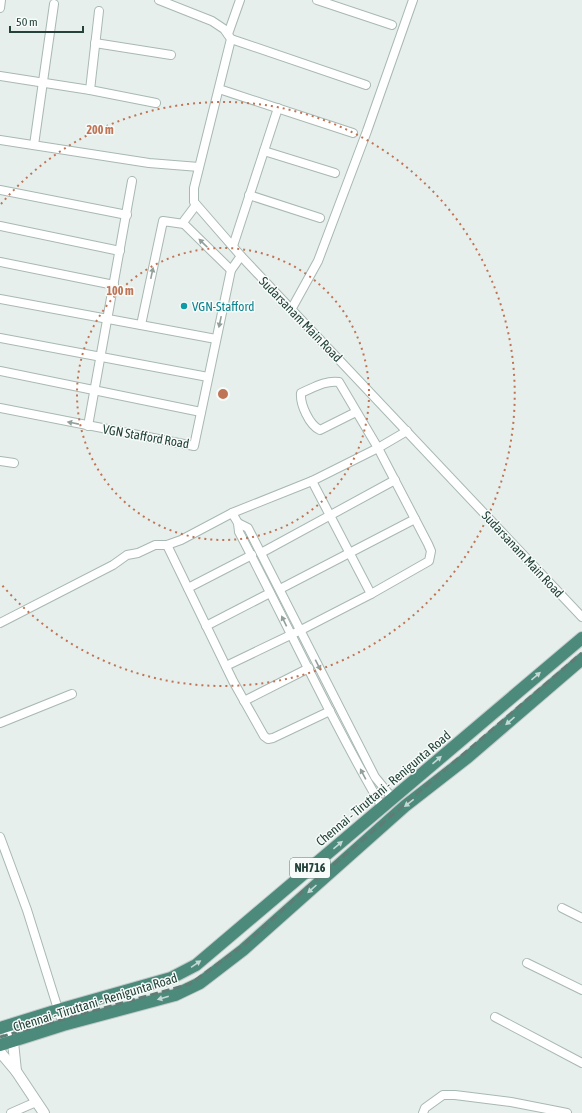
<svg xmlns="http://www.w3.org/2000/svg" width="582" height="1113" font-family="'Asap Condensed',sans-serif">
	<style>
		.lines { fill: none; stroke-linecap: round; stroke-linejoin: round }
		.minor-casing { stroke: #a8b8b2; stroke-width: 10 }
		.tertiary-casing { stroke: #a8b8b2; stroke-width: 12 }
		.trunk-casing { stroke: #c2cac8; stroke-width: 14 }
		.minor { stroke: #fff; stroke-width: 8 }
		.tertiary { stroke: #fff; stroke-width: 10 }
		.trunk { stroke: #4c8a7c; stroke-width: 12 }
		.rail { stroke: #5f7d75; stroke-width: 3; stroke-dasharray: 8 4; stroke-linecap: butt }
		.oneway { fill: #92a09c }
		.oneway2 { fill: #c4d9d4 }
		.ring { fill: none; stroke: #c07456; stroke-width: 2; stroke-dasharray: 2 4 }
		.culture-dot { fill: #0f9aa8; stroke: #f7fbf9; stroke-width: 1.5 }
		.labels { text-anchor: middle; stroke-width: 3; stroke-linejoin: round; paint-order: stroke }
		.shield { fill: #f7fbf9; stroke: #637a73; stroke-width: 1 }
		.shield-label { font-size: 12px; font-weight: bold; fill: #24423a }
		.culture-label { font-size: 13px; fill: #0d838f; stroke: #f7fbf9; text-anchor: start }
		.street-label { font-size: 13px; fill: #24423a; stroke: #f7fbf9 }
		.centre { fill: #c07456; stroke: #f7fbf9; stroke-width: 2 }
		.ring-label { font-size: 12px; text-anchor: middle; font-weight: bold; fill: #c07456; stroke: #f7fbf9; stroke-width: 3; stroke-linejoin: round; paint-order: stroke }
	</style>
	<rect width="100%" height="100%" fill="#e6efeb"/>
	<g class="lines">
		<g class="minor-casing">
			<g id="minor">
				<polyline points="159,0 212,21 224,29 231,39 194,188 194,202 241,256 582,617"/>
				<polyline points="317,0 392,25"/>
				<polyline points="0,8 1,0"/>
				<polyline points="228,34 240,0"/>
				<polyline points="231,39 366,85"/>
				<polyline points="95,43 171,55"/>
				<polyline points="0,76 90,90 156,103"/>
				<polyline points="219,89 353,133"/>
				<polyline points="90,90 99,11"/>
				<polyline points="0,140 149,163 199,167"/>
				<polyline points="34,145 54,4"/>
				<polyline points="264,151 335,173"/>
				<polyline points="0,190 127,215"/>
				<polyline points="249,195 320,218"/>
				<polyline points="196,205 184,221 184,224 231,270"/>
				<polyline points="0,226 120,251"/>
				<polyline points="233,246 278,108"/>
				<polyline points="0,262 114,285"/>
				<polyline points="0,299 216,339"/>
				<polyline points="292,308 318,261 367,131 413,0"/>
				<polyline points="141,325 163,221 184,224"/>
				<polyline points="0,338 208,377"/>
				<polyline points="0,371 201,412"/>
				<polyline points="0,408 194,446 231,270 241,256"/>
				<polyline points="88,426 132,181"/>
				<polyline points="0,461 14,463"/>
				<polyline points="312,481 371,594"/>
				<path d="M232,513L238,523L239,532C287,623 330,718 382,807"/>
				<polyline points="238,523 248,528 375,777 393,799"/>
				<polyline points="167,545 233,681 264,736 268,739 273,738 330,711"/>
				<polyline points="261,553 395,480"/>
				<polyline points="188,588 252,555"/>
				<polyline points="280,589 415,519"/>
				<polyline points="0,623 113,565 127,555 138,553 155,545 167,545 181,540 232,513 312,481 378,448 407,431"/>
				<polyline points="206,626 270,593"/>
				<path d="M226,666L301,630L371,594L429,561L431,551L428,544L378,448L339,382C325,380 313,388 301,393C300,404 309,425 320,430L356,412"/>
				<polyline points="244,701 309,668"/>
				<polyline points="0,723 72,694"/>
				<polyline points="0,837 27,910 63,1025"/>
				<polyline points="562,908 582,918"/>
				<polyline points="527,963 582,990"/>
				<polyline points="495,1017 582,1063"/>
				<polyline points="11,1113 36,1102"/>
				<polyline points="423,1113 425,1108 443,1095 455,1095 511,1102 567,1113"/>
			</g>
		</g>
		<g class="tertiary-casing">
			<g id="tertiary">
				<polyline points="6,1027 13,1042 16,1071"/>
				<polyline points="0,1052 16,1071 44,1113"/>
			</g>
		</g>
		<g class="trunk-casing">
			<g id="trunk">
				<polyline points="0,1028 58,1010 171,978 196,965 582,638"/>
				<polyline points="0,1045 63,1025 175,995 200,983 243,950 405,806 468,757 582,659"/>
			</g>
		</g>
		<use href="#minor" class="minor"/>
		<use href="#tertiary" class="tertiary"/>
		<use href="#trunk" class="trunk"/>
		<polyline class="rail" points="0,1037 190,984 244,945 310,885 582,653"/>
	</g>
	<defs><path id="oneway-solid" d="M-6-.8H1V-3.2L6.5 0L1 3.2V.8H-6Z"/></defs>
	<g class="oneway">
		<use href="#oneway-solid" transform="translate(203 243) rotate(-136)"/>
		<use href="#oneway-solid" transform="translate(152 273) rotate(-78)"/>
		<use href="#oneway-solid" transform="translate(220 322) rotate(102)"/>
		<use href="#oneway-solid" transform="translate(73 423) rotate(-169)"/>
		<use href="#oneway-solid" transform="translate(284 621) rotate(-116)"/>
		<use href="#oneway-solid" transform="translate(318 665) rotate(63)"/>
		<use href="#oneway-solid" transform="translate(363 774) rotate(-118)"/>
	</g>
	<g class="oneway2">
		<use href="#oneway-solid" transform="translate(536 676) rotate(-40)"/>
		<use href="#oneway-solid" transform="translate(510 721) rotate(139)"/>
		<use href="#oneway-solid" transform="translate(437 760) rotate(-41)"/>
		<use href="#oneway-solid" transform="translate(409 803) rotate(142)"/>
		<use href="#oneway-solid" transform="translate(338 845) rotate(-40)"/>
		<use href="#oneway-solid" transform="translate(312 889) rotate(138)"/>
		<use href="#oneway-solid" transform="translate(196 964) rotate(-34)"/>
		<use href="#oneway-solid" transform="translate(163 998) rotate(164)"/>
	</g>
	<g class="ring">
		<circle cx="223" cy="394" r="146"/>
		<path d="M1 204A292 292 0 1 1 1 584"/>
	</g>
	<circle class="culture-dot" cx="184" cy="306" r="4"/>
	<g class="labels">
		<rect class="shield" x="290" y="858" width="40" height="20" rx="3"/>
		<g class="shield-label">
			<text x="310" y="872">NH716</text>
		</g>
		<g class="culture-label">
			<text x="192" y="311">VGN-Stafford</text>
		</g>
		<g class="street-label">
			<text transform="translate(301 319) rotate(46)" y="5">Sudarsanam Main Road</text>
			<text transform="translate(146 436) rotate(10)" y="5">VGN Stafford Road</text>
			<text transform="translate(523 554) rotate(47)" y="5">Sudarsanam Main Road</text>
			<text transform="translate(383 788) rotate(-40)" y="5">Chennai - Tiruttani - Renigunta Road</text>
			<text transform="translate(95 1002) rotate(-17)" y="5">Chennai - Tiruttani - Renigunta Road</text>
		</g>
	</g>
	<circle cx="223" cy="394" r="6" class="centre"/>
	<g class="ring-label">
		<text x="100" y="134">200 m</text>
		<text x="120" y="295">100 m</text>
	</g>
	<path d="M10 26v6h73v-6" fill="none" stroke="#24423a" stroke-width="2"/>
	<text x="16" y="26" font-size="12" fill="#24423a" stroke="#f7fbf9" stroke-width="3" paint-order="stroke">50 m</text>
</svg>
